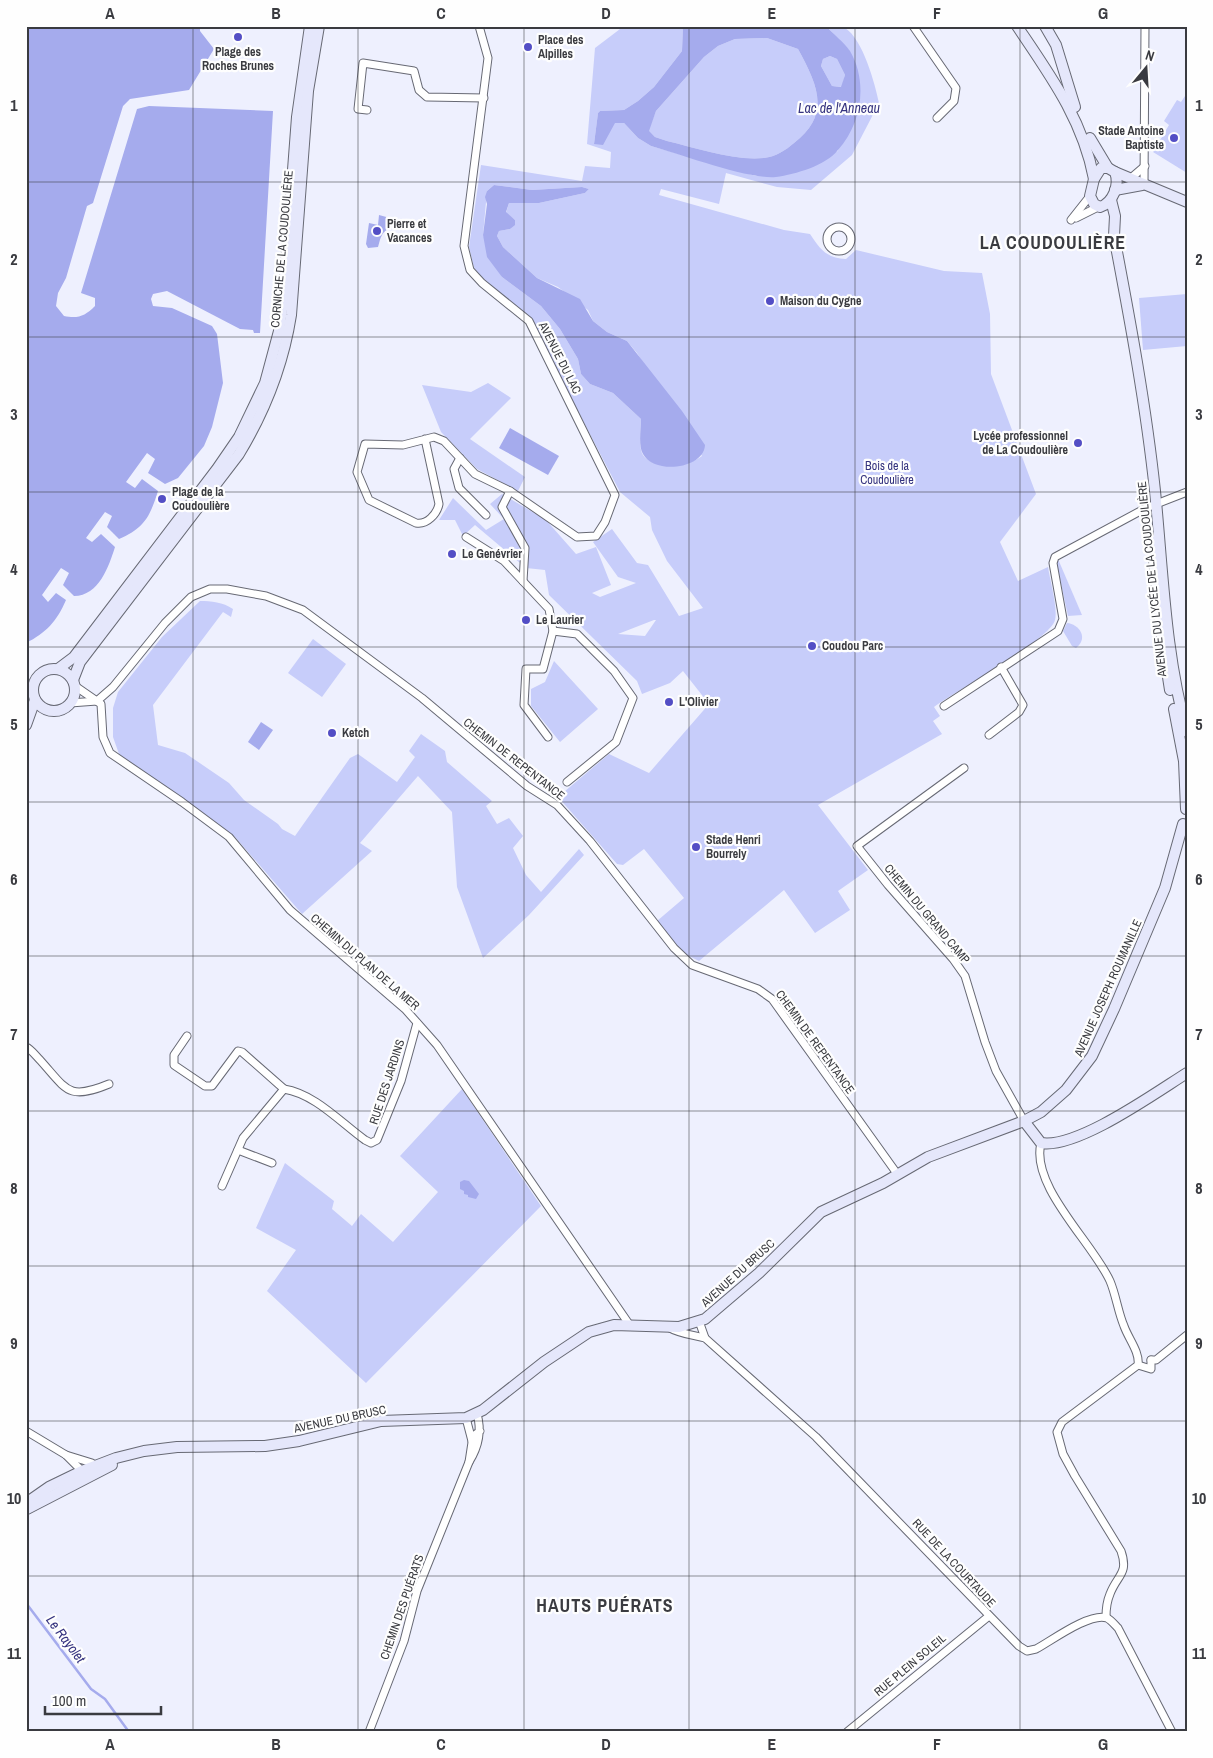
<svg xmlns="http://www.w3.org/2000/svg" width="1213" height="1758" font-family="'Archivo Narrow',sans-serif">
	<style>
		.green { fill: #c7cdfa; fill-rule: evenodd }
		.water { fill: #a5abed; fill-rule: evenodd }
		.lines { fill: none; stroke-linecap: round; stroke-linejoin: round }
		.stream { stroke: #a5abed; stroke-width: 2.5 }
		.street-casing { stroke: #676974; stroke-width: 9 }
		.secondary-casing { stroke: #676974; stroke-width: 12 }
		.street { stroke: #fff; stroke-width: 7 }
		.secondary { stroke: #e5e7fb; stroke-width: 10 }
		.grid { fill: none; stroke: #3a3b40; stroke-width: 1; stroke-opacity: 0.55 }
		.poi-dot { fill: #534ec5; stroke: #fefefe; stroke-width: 2 }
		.labels { text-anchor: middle; stroke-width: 4.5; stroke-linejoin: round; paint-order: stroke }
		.poi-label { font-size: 12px; font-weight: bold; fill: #3a3b40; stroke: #fefefe; text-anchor: start }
		.street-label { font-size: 12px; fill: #3a3b40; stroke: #fefefe }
		.park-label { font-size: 12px; fill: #35337f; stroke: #fefefe }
		.water-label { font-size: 14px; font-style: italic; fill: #35337f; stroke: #fefefe }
		.district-label { font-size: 18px; font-weight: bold; letter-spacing: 1px; fill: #3a3b40; stroke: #fefefe }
		.neatline { fill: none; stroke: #3a3b40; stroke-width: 2 }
		.grid-label { font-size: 16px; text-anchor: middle; font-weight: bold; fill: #3a3b40 }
	</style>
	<rect width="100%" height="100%" fill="#eef0fe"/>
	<g class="green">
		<path d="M624,26H683L682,51L654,87L638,101L624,110L600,111L598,113L594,144L615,122L624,123L638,138L651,146L756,176L838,151L849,50L826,26C832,26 840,25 845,28C863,39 875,84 879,103L852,155L811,190L777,187L726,173L719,204L661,189L659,195L784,230L810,234C820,249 826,258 846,259L856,250L944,271L982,273L990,314L991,374L1036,494L1000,542L1018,581L1048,567C1050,581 1058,608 1055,620C1050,640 955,691 934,707L940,716L933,721L942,734L818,805L868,870L838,891L850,910L815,933L784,890L699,961L683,953L657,921L684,898L644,849L623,865L617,864L558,797L609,754L649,773L709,704L683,671L670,683L642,694L637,681L549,595L545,570L526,568L475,525L463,536L455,520H439L453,498L486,530L504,519L490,504L502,494L546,520L576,554L596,547L611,585L592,593L600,597L636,583L618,577L593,542L612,529L637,563L648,565L679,616L703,608L667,561L652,530L650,517L620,492L529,317L486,283L474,268L469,247L481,165L582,181L585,166L610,168L611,152L587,144L595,48ZM494,185L532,190L582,187L589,189L585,193L539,203H509L506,213L515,220L510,229L499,231L497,236L503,247L537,278L558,287L588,310L593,321L607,332L627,341L637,353L702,456C688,467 654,471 643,455C638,447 641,428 641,419L613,393L590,384L581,374L578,359L560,329L541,306L502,277L483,235L487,191ZM654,620H656L645,636L618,634Z"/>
		<path d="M767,38L798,49C817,84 832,114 794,143C786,150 775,157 764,158C733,161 697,148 667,141L655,137L648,131L656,111L704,57L718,46L735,39Z"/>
		<polygon points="830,56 837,59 845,75 842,87 832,86 821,66 823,59"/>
		<polygon points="1187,93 1187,173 1153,152 1169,125 1164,121 1177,100 1181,102"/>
		<polygon points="1187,294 1187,346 1143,350 1139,298"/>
		<polygon points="488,383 511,398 470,439 525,477 518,491 477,469 441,432 422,385 471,392"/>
		<polygon points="1058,559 1082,615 1068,616 1056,561"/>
		<path d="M200,601C211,601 223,602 233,609L231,617L223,612L153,705L158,745L185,753L229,783L244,800L278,824L282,829L295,836L350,758L358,754L397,782L415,757L409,751L421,734L445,751L447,762L492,801L486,806L497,824L509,818L523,836L513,848L526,875L541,892L579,849L584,855L529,915L483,958L457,887L452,812L418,776L360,843L372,851L302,914L235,837L130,763L119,754L113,737V708L118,692L162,637Z"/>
		<path d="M1067,623C1079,624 1089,638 1076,648L1072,646L1063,631Z"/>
		<polygon points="313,639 346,664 322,697 288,673"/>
		<polygon points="554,661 598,709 560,742 531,706 531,689 545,682"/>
		<polygon points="462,1089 541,1206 366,1383 267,1291 296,1250 256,1228 285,1163 334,1201 332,1209 352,1226 361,1214 393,1242 438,1192 400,1156"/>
	</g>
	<g class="water">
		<path d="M26,26H200V31L214,49L189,90L130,99L123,106L93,203L87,206L66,278L58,293L56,306L64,316C78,319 85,316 95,306V298L81,293L137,109L149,106L273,111L260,333H254L253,330L240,329L167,291L153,294L151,299L153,306L172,308L212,326L217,334L223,383L212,427L204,446L178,478L165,484L148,473L155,459L147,453L126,482L135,488L142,479L158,491C150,516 145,528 119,539L107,527L112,516L105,512L86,538L92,542L101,534L115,547C109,566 99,596 74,596L63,585L69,573L61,568L42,595L48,602L56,593L66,600C57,621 46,633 26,643Z"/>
		<path d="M683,26H826C833,34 844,42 850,51C868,82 862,123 838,150C825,166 796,174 776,177C750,180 680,154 651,146L638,138L624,123H615L603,145L594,144L598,113L600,111L624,110L638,101L654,87L682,51ZM767,38L798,49C817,84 832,114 794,143C786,150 775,157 764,158C733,161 697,148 667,141L655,137L649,131L656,111L704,57L718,46L735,39ZM830,56L837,59L845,75L841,87L832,86L821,66L823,59Z"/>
		<path d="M494,185L532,190L582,187L589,189L585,193L539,203H509L506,212L515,220V225L510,229L499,231L497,236L503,247L537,278L580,299L593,321L607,332L627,341L682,411L705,445C704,469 654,475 643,454C638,446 641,428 641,419L613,393L590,384L581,374L578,359L560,329L541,306L502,277L487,257L483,235L487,204L485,197L487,191Z"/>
		<path d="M379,215L390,218C395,228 386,228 382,235C380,238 379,244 378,247L368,248L366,244L369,223L378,225Z"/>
		<polygon points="510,428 559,456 548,475 499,448"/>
		<polygon points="261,722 273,730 259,750 248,742"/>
		<polygon points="464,1180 469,1181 479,1194 476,1199 468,1197 468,1195 464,1194 464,1191 460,1189 460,1182"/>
	</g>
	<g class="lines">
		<polyline class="stream" points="26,1603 91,1689 105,1699 129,1732"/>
		<g class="street-casing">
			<g id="street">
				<polyline points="913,26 956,88 954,101 937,118"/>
				<polyline points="367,110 358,109 363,63 414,71 419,90 427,97 484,98"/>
				<polyline points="1131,178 1145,166"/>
				<polyline points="1144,185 1145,26"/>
				<polyline points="1076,218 1098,207"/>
				<polyline points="1071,220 1090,196"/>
				<circle cx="839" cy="239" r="12"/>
				<path d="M425,439L439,504C437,514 427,525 416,523L369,500L357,472L365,444L403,445L434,437L444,441L475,474L510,491L577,537L596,536L605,522L615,495L529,321L482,283L470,270L464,246L488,58L479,26"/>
				<polyline points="460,458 454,469 459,488 486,515"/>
				<polyline points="510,491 502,507 525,548 523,581"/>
				<polyline points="466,537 504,561 549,609 553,631 543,669 526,669 524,705 548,737"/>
				<polyline points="553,631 577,634 614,671 633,698 616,742 567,782"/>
				<polyline points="75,686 101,704 103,737 110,753 182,802 229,837 290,910 405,1009 437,1045 629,1324"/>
				<polyline points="97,701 113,687 165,623 191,597 210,589 227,589 266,596 303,610 422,698 527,786 557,805 590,841 674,948 692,965 758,989 772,999 898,1175"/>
				<polyline points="70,703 97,701"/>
				<polyline points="944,706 1058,631 1063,619 1053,563 1055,557 1146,508 1187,492"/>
				<polyline points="989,735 1019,712 1023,705 1001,667"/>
				<polyline points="964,768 857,846 888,885 953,959 965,976 985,1042 996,1071 1024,1121"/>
				<polyline points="187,1036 174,1055 174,1065 205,1086 212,1086 238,1051 242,1052 284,1089"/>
				<path d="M26,1047C31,1049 36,1056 40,1060C67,1090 68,1101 109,1084"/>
				<path d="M1041,1143C1030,1186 1093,1243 1110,1281C1116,1295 1118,1312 1124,1326C1128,1338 1140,1352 1138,1365L1062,1422L1057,1432L1063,1454L1075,1476L1121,1551C1129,1574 1117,1575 1110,1594C1107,1601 1106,1610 1106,1617"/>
				<polyline points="238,1150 272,1163"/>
				<path d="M222,1186L243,1138L284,1089C315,1094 340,1122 365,1140L371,1143L377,1140L401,1081L417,1023"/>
				<polyline points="699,1321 705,1338"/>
				<path d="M668,1327C680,1334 693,1335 705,1338L816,1437L1019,1646L1027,1651L1036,1649C1051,1641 1090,1612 1107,1618C1111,1620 1115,1625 1118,1628L1172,1732"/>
				<polyline points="1151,1360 1156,1360 1187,1335"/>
				<polyline points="1138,1365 1151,1369 1151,1360"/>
				<path d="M477,1414C482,1431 479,1446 469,1462L473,1436L480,1431"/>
				<polyline points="466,1418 472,1441"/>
				<polyline points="26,1431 66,1455 84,1473"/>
				<polyline points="66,1455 92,1463 93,1469"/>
				<polyline points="369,1732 404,1641 417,1591 469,1462"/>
				<polyline points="847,1732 989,1616"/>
			</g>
		</g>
		<g class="secondary-casing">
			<g id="secondary">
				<path d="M1017,26C1050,75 1083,120 1094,179"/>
				<polyline points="1045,26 1056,45 1075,107"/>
				<polyline points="1090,138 1108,168"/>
				<path d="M1101,168H1108L1115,172C1120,185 1113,203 1100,207L1094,204L1090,196L1094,179Z"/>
				<polyline points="1115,172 1187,202"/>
				<polyline points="1115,190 1142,185"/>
				<path d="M1111,200L1115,216L1114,236C1130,320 1146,406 1155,491C1163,571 1165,654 1187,732"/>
				<polyline points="1152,540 1161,632 1170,690"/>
				<circle cx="54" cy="690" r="21"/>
				<polyline points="58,669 74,657 217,469 239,437 265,383 279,331 283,302 297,117 310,26"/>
				<path d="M73,680L80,662L239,454C265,411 283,366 291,315L308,91L319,26"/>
				<polyline points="1174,709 1184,761 1186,809"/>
				<polyline points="26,725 35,700"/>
				<path d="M1024,1121L1041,1143C1077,1149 1155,1093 1187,1073"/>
				<polyline points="26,1503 49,1487 82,1471 116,1458 144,1451 177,1447 265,1446 299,1441 381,1421 466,1418 483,1410 544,1362 589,1332 614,1325 679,1327 705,1319 759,1273 821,1212 883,1183 928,1157 1024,1121 1041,1112 1066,1090 1092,1056 1114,1009 1165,888 1183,824"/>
				<polyline points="27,1509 112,1465"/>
			</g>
		</g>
		<use href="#street" class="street"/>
		<use href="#secondary" class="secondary"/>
	</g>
	<path class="grid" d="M193,26V1732M358,26V1732M524,26V1732M689,26V1732M855,26V1732M1020,26V1732M26,182H1187M26,337H1187M26,492H1187M26,647H1187M26,802H1187M26,956H1187M26,1111H1187M26,1266H1187M26,1421H1187M26,1576H1187"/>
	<g class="poi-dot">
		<circle cx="238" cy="37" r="5"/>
		<circle cx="528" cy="47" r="5"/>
		<circle cx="1174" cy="138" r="5"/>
		<circle cx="377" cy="231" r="5"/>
		<circle cx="770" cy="301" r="5"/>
		<circle cx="1078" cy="443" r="5"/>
		<circle cx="162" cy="499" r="5"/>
		<circle cx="452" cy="554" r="5"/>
		<circle cx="526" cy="620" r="5"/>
		<circle cx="812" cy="646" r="5"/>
		<circle cx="669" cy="702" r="5"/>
		<circle cx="332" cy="733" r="5"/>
		<circle cx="696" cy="847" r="5"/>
	</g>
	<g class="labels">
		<g class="poi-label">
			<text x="538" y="44">Place des<tspan x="538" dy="14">Alpilles</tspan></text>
			<text x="238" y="56" text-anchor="middle">Plage des<tspan x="238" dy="14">Roches Brunes</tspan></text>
			<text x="1164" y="135" text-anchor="end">Stade Antoine<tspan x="1164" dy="14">Baptiste</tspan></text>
			<text x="387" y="228">Pierre et<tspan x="387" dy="14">Vacances</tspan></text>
			<text x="780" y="305">Maison du Cygne</text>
			<text x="1068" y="440" text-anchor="end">Lycée professionnel<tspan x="1068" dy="14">de La Coudoulière</tspan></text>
			<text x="172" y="496">Plage de la<tspan x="172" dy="14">Coudoulière</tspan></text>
			<text x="462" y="558">Le Genévrier</text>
			<text x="536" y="624">Le Laurier</text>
			<text x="822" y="650">Coudou Parc</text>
			<text x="679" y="706">L'Olivier</text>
			<text x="342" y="737">Ketch</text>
			<text x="706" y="844">Stade Henri<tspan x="706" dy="14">Bourrely</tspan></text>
		</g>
		<g class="street-label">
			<text transform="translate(282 249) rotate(-85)" y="4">CORNICHE DE LA COUDOULIÈRE</text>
			<text transform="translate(560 358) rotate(63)" y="4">AVENUE DU LAC</text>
			<text transform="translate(1152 579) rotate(-96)" y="4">AVENUE DU LYCÉE DE LA COUDOULIÈRE</text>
			<text transform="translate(514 759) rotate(38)" y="4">CHEMIN DE REPENTANCE</text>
			<text transform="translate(927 914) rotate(50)" y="4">CHEMIN DU GRAND CAMP</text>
			<text transform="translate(365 962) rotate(41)" y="4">CHEMIN DU PLAN DE LA MER</text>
			<text transform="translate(1108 988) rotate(-66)" y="4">AVENUE JOSEPH ROUMANILLE</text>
			<text transform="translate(815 1042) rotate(54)" y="4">CHEMIN DE REPENTANCE</text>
			<text transform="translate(387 1082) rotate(-72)" y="4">RUE DES JARDINS</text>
			<text transform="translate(738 1273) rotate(-42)" y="4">AVENUE DU BRUSC</text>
			<text transform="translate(340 1419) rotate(-12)" y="4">AVENUE DU BRUSC</text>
			<text transform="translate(954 1563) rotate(47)" y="4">RUE DE LA COURTAUDE</text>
			<text transform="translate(402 1607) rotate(-71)" y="4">CHEMIN DES PUÉRATS</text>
			<text transform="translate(910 1665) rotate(-40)" y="4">RUE PLEIN SOLEIL</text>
		</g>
		<g class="park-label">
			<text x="887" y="470">Bois de la<tspan x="887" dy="14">Coudoulière</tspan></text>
		</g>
		<g class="water-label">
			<text x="839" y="113">Lac de l'Anneau</text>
			<text transform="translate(66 1639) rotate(53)" y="5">Le Rayolet</text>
		</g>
		<g class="district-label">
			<text x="1053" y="249">LA COUDOULIÈRE</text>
			<text x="605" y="1612">HAUTS PUÉRATS</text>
		</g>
	</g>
	<rect width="1213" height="1758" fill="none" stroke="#fefefe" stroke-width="55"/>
	<g transform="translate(1146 68) rotate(18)" stroke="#fefefe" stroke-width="4" paint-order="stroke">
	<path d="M0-4L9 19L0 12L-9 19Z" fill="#3a3b40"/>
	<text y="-8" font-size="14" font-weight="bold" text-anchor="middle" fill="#3a3b40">N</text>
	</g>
	<path d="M45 1706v8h116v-8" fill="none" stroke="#3a3b40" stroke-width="2.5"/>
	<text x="52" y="1706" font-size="15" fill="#3a3b40" stroke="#fefefe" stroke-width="4" paint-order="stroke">100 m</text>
	<rect x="28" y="28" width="1158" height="1702" class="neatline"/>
	<g class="grid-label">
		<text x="110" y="19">A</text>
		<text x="276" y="19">B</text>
		<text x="441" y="19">C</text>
		<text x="606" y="19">D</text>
		<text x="772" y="19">E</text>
		<text x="937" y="19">F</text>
		<text x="1103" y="19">G</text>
		<text x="14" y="111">1</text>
		<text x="1199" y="111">1</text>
		<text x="14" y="265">2</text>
		<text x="1199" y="265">2</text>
		<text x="14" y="420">3</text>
		<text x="1199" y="420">3</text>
		<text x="14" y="575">4</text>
		<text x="1199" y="575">4</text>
		<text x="14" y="730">5</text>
		<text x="1199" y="730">5</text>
		<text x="14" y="885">6</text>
		<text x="1199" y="885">6</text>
		<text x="14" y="1040">7</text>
		<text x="1199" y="1040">7</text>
		<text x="14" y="1194">8</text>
		<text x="1199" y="1194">8</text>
		<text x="14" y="1349">9</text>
		<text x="1199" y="1349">9</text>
		<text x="14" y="1504">10</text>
		<text x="1199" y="1504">10</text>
		<text x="14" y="1659">11</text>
		<text x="1199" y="1659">11</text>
		<text x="110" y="1750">A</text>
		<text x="276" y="1750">B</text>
		<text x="441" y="1750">C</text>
		<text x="606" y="1750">D</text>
		<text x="772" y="1750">E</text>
		<text x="937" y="1750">F</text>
		<text x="1103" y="1750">G</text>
	</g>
</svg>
